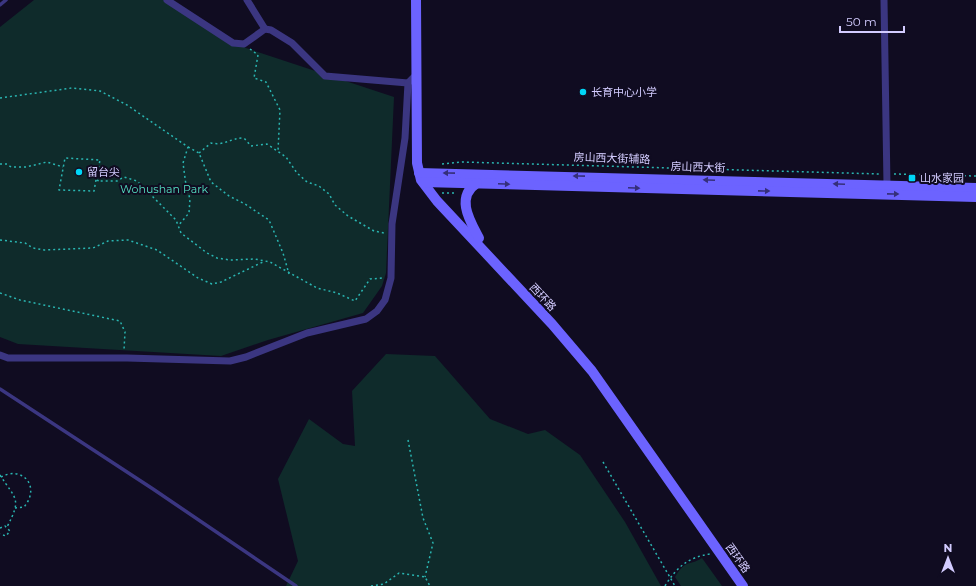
<svg xmlns="http://www.w3.org/2000/svg" width="976" height="586" font-family="Montserrat,'Noto Sans SC',sans-serif">
	<style>
		.green { fill: #0f2b2b }
		.lines { fill: none; stroke-linecap: round; stroke-linejoin: round }
		.path { stroke: #2ab5b1; stroke-width: 1.5; stroke-dasharray: 2 3; stroke-linecap: butt }
		.lane { stroke: #3b3681; stroke-width: 3.5 }
		.street { stroke: #3b3681; stroke-width: 7 }
		.secondary { stroke: #6c63ff; stroke-width: 10 }
		.oneway { fill: #352f7a }
		.poi-dot { fill: #00d6f7; stroke: #100c21; stroke-width: 1.5 }
		.labels { text-anchor: middle; stroke-width: 4; stroke-linejoin: round; paint-order: stroke }
		.poi-label { font-size: 11px; fill: #d3ccff; stroke: #100c21; text-anchor: start }
		.street-label { font-size: 11px; fill: #d3ccff; stroke: #100c21 }
		.park-label { font-size: 11px; fill: #55e2c3; stroke: #100c21 }
	</style>
	<rect width="100%" height="100%" fill="#100c21"/>
	<g class="green">
		<polygon points="34,0 165,0 246,48 394,97 386,273 382,286 363,313 268,340 221,356 18,344 0,337 0,27"/>
		<polygon points="386,354 435,356 490,419 528,434 545,430 580,455 625,522 661,586 286,586 298,561 278,479 309,419 343,444 355,446 352,391"/>
		<path d="M702,558L722,586H681L675,577C687,558 688,567 702,558Z"/>
	</g>
	<g class="lines">
		<g class="path">
			<polyline points="250,49 258,55 254,78 266,82 280,110 278,151"/>
			<polyline points="0,98 72,88 100,91 127,105 188,147 183,163 186,185 190,199 189,213 178,226"/>
			<polyline points="188,147 199,153 211,182 229,196 245,204 269,220 283,253 289,274"/>
			<path d="M199,153L211,143C225,146 230,138 244,138L251,146L267,144L286,157L297,173L307,182L319,186L329,194L335,205L348,216L374,231L384,233"/>
			<polyline points="0,164 7,164 11,167 26,167 47,162 63,167"/>
			<polyline points="442,164 462,162 880,174"/>
			<polyline points="103,167 100,181 117,181 124,177 137,181 176,220 181,233 207,253 217,258 230,260 255,259 270,262 317,288 337,293 355,301 370,279 383,278"/>
			<polyline points="894,174 976,176"/>
			<polyline points="96,180 94,191 59,190 65,158 100,160 96,180 100,181"/>
			<polyline points="442,193 454,193"/>
			<polyline points="0,240 25,243 33,248 44,250 93,248 108,241 128,240 157,250 198,278 212,284 221,282 265,261"/>
			<polyline points="0,293 20,300 120,321 125,332 124,350"/>
			<polyline points="408,440 423,518 433,543 425,577"/>
			<polyline points="603,462 675,586"/>
			<path d="M0,475C16,500 22,498 7,527"/>
			<path d="M1,477C23,465 41,487 24,507L15,508"/>
			<polyline points="0,528 5,526 10,531 6,536 0,534"/>
			<polyline points="371,586 384,584 399,573 425,577 430,586"/>
			<path d="M665,586C676,568 688,557 710,554"/>
		</g>
		<g class="lane">
			<polyline points="0,5 6,0"/>
			<polyline points="0,389 153,489 296,586"/>
		</g>
		<g class="street">
			<polyline points="167,0 233,43 244,44 265,29 271,30 292,43 325,76 408,83"/>
			<polyline points="247,0 265,29"/>
			<polyline points="884,0 887,185"/>
			<polyline points="0,355 8,358 127,358 230,361 246,357 307,333 366,319 377,311 385,300 391,278 392,224 405,138 408,83 417,74"/>
		</g>
		<g class="secondary">
			<polyline points="416,0 417,163 421,180 437,201 552,324 592,371 743,586"/>
			<polyline points="419,173 976,188"/>
			<polyline points="423,182 976,197"/>
			<path d="M477,183C455,197 470,221 479,238"/>
		</g>
	</g>
	<defs><path id="oneway-solid" d="M-6-.8H1V-3.2L6.5 0L1 3.2V.8H-6Z"/></defs>
	<g class="oneway">
		<use href="#oneway-solid" transform="translate(449 173) rotate(-179)"/>
		<use href="#oneway-solid" transform="translate(579 176) rotate(-179)"/>
		<use href="#oneway-solid" transform="translate(709 180) rotate(-178)"/>
		<use href="#oneway-solid" transform="translate(504 184) rotate(2)"/>
		<use href="#oneway-solid" transform="translate(839 184) rotate(-178)"/>
		<use href="#oneway-solid" transform="translate(634 188) rotate(2)"/>
		<use href="#oneway-solid" transform="translate(764 191) rotate(1)"/>
		<use href="#oneway-solid" transform="translate(893 194) rotate(1)"/>
	</g>
	<g class="poi-dot">
		<circle cx="583" cy="92" r="4"/>
		<circle cx="79" cy="172" r="4"/>
		<rect x="908" y="174" width="8" height="8" rx="2"/>
	</g>
	<g class="labels">
		<g class="poi-label">
			<text x="591" y="96">长育中心小学</text>
			<text x="87" y="176">留台尖</text>
			<text x="920" y="182">山水家园</text>
		</g>
		<g class="street-label">
			<text transform="translate(612 158) rotate(2)" y="4">房山西大街辅路</text>
			<text transform="translate(698 167) rotate(2)" y="4">房山西大街</text>
			<text transform="translate(543 297) rotate(47)" y="4">西环路</text>
			<text transform="translate(738 558) rotate(55)" y="4">西环路</text>
		</g>
		<g class="park-label">
			<text x="164" y="193">Wohushan Park</text>
		</g>
	</g>
	<g transform="translate(948 558)" stroke="#100c21" stroke-width="3" paint-order="stroke">
	<path d="M0-3L7 15L0 10L-7 15Z" fill="#d3ccff"/>
	<text y="-6" font-size="11" font-weight="bold" text-anchor="middle" fill="#d3ccff">N</text>
	</g>
	<path d="M840 26v6h64v-6" fill="none" stroke="#d3ccff" stroke-width="2"/>
	<text x="846" y="26" font-size="12" fill="#d3ccff" stroke="#100c21" stroke-width="3" paint-order="stroke">50 m</text>
</svg>
